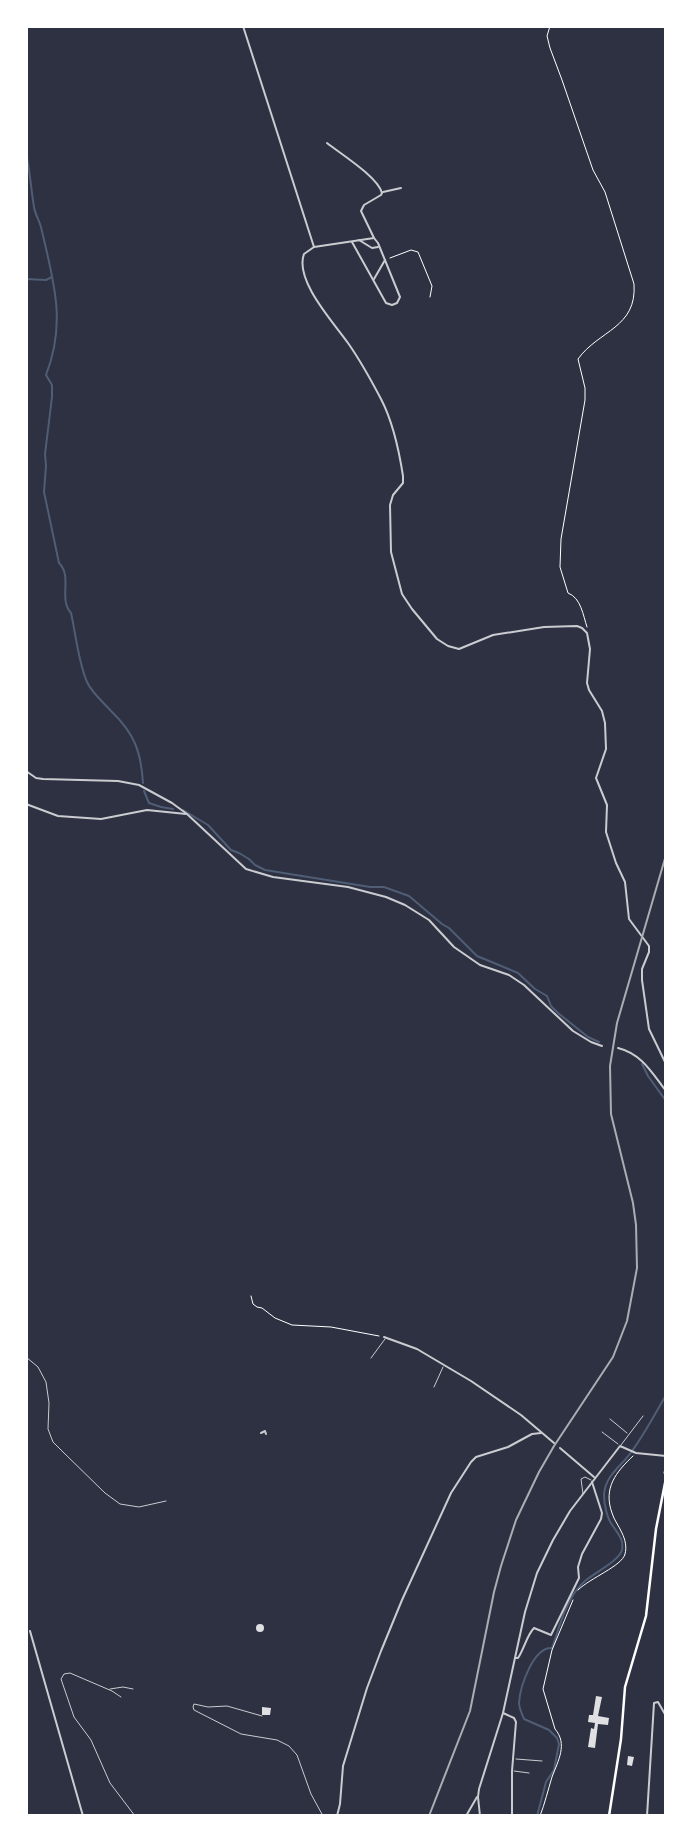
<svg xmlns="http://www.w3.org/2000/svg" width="692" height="1842" font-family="Lora,serif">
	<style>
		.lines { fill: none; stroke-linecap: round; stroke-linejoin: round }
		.stream { stroke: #4f5d75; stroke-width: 2 }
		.building { fill: #e0e0e3 }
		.path { stroke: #fff; stroke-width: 1 }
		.service { stroke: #caccd0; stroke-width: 1 }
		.minor { stroke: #caccd0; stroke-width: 2 }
		.tertiary { stroke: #caccd0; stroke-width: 2 }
		.primary { stroke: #fff; stroke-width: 2.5 }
		.rail { stroke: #abadb3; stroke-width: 2 }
	</style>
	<rect width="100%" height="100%" fill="#2d3142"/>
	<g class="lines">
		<g class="stream">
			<path d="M26,153C30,171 31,189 34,207C35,214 39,220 41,227C53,280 67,321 46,375L52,385V397L45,454L46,466L44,492L59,563C73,577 58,598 71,613C76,635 78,661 87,682C92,693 103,702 111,711C134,733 141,751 143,783"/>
			<polyline points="26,279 46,280 52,277"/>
			<polyline points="144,791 149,803 161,807 173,809"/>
			<polyline points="183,810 208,825 231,850 239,853 249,859 255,865 265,870 370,887 384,887 409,896 442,924 449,928 477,956 518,973 535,989 547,996 551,1006 558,1013 588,1037 599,1042"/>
			<polyline points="642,1064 648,1076 666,1101"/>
			<path d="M537,1816L546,1782L554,1770L559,1744L557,1738L549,1730L524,1719C522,1714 519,1708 519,1703C520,1687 533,1647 552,1648C560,1626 566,1597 585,1581C594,1573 619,1561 622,1550C624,1539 618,1534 613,1526C607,1519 604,1504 604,1495C605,1475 622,1466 632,1451C645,1433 655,1414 666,1395"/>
		</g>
	</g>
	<g class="building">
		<circle cx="260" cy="1628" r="4"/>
		<polygon points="596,1696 602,1697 598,1716 609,1718 608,1725 598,1724 595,1748 588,1747 591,1728 594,1729 595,1723 588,1722 589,1715 593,1715"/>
		<polygon points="262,1707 271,1708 270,1715 262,1715"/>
		<polygon points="628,1756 634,1757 632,1766 627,1765"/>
	</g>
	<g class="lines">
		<g class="path">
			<path d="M550,26L547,36L550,48L562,80L593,170L605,192L634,284C637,328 599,330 578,359L585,388V400L561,539L560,567L568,593C581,598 583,615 587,627"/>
			<polyline points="390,258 411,250 418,252 432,286 430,297"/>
			<polyline points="251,1296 253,1304 257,1307 262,1308 275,1318 292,1325 331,1327 379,1336"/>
			<polyline points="664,1473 666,1463"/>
			<path d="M578,1590C590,1578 622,1566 625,1554C627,1547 625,1539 622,1533C619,1526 614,1520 612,1513C603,1488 616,1472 633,1456"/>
			<path d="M540,1816C545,1803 548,1790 552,1777C558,1761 568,1744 555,1729L543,1689L552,1650L573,1600"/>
		</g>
		<g class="service">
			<polyline points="26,1357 38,1367 46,1382 49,1403 48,1429 53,1442 62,1451 105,1493 120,1504 139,1507 166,1501"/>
			<polyline points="371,1358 385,1339"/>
			<polyline points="434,1387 443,1367"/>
			<polyline points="610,1419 627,1433"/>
			<polyline points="602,1432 618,1444"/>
			<polyline points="621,1445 643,1416"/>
			<polyline points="583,1494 581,1479 585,1477 591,1480"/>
			<polyline points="110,1689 123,1687 133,1689"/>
			<polyline points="121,1697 112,1691 70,1673 64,1674 61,1679 74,1717 91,1740 110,1783 135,1816"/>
			<polyline points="262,1716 227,1706 208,1707 194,1704 193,1707 194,1710 241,1734 277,1740 289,1746 297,1755 311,1794 323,1816"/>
			<polyline points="516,1759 542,1761"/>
			<polyline points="514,1771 529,1773"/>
		</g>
		<g class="minor">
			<polyline points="243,26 314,247"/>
			<path d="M327,143C341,154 378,177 382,193L381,195L364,205L361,211L374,238L378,243L400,297L397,303L392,305L386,303L352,242"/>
			<polyline points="383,192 401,188"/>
			<polyline points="359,240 372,248 378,247"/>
			<polyline points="374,279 385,260"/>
			<polyline points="384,1337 417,1349 471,1381 521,1415 554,1443"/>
			<polyline points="261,1433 265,1431 266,1434"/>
			<polyline points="560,1448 594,1477"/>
			<polyline points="30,1631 83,1816"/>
			<path d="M515,1658H518C524,1649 527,1635 534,1628L551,1635L579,1578L578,1567L582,1554L601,1519L602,1513L592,1482"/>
			<polyline points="503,1713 514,1718 516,1722 512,1771 512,1816"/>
			<polyline points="337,1816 340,1804 343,1766 367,1688 381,1651 402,1600 451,1493 471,1462 476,1457 508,1447 532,1434 541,1433"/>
			<polyline points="466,1816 477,1797"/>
			<polyline points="480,1816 478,1797 479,1789 503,1713 525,1612 537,1573 553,1540 570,1511 620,1446 636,1453 666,1456"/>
			<polyline points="647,1816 654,1703 658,1702 666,1716"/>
		</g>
		<g class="tertiary">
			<path d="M374,238L314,247L304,254C294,280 334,323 348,343C360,360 371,380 381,399C393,422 399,450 403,476V483L393,495L390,505L391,552L402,594L412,609L437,639L448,646L459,649L493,635L544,627L577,626L582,628L587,633L590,649L587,683L589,690L602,711L605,723L606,749L596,778L607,805L606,832L616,863L625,882L629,919L649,946V952L642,969V980L649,1029L666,1064"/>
			<polyline points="26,771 36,778 43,779 118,781 139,785 172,803 187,814 246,869 273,877 348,887 386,897 405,905 429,920 454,947 480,965 509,975 524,985 573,1031 591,1042 602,1046"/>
			<polyline points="26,804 58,816 101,819 147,810 186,814"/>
			<path d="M618,1048C642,1054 652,1073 666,1091"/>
		</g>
		<polyline class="primary" points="609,1816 621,1739 625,1687 646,1616 656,1529 666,1478"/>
		<polyline class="rail" points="429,1816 470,1711 494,1592 501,1566 516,1520 539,1472 554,1446 613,1357 627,1321 637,1268 636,1225 633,1203 611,1114 610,1066 617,1023 666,855"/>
	</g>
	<rect width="692" height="1842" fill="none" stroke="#ffffff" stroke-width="56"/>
</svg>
